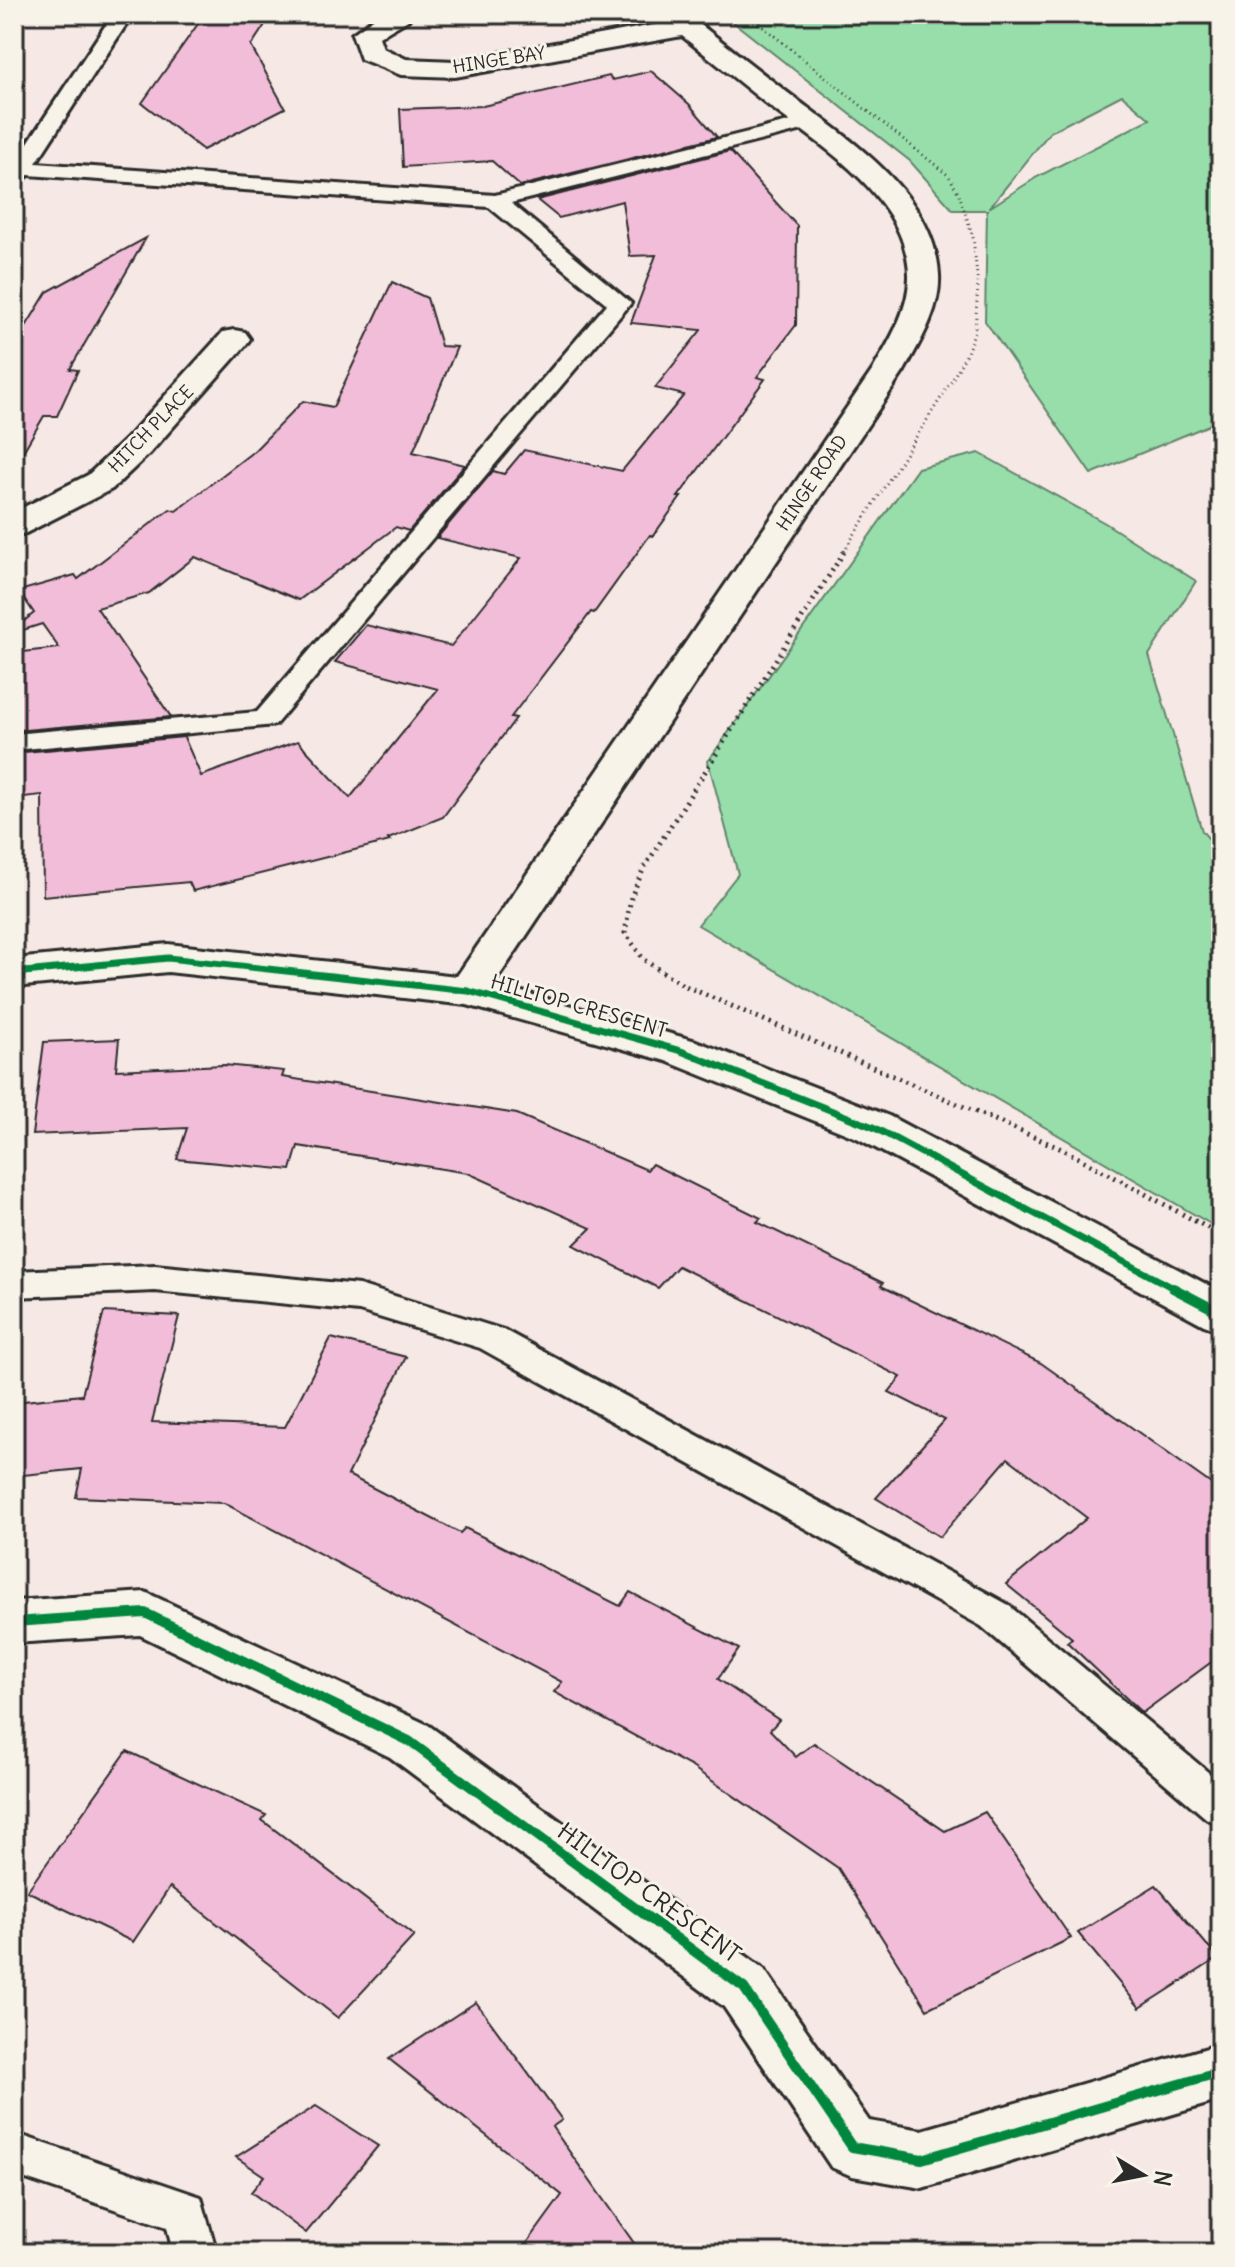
<svg xmlns="http://www.w3.org/2000/svg" width="1235" height="2267" font-family="Delius,sans-serif">
	<style>
		.green { fill: #98deab; stroke: #62846b; stroke-width: 2; fill-rule: evenodd }
		.building { fill: #f2bdd9; stroke: #2b2b2b; stroke-width: 2 }
		.lines { fill: none; stroke-linecap: round; stroke-linejoin: round }
		.service-casing { stroke: #2b2b2b; stroke-width: 6 }
		.minor-casing { stroke: #2b2b2b; stroke-width: 6 }
		.path-far1 { stroke: #2b2b2b; stroke-width: 3; stroke-dasharray: 1 4; stroke-linecap: butt }
		.path { stroke: #2b2b2b; stroke-width: 5; stroke-dasharray: 2 5; stroke-linecap: butt }
		.service { fill: #f7f3e8; fill-rule: evenodd }
		.minor { fill: #f7f3e8; fill-rule: evenodd }
		.cycleway-far1-casing { stroke: #f7f3e8; stroke-width: 12 }
		.cycleway-casing { stroke: #f7f3e8; stroke-width: 15 }
		.cycleway-far1 { stroke: #00873e; stroke-width: 7 }
		.cycleway { stroke: #00873e; stroke-width: 10 }
		.labels { text-anchor: middle; stroke-width: 6; stroke-linejoin: round; paint-order: stroke }
		.far-street-label { font-size: 18px; fill: #2b2b2b; stroke: #f7f3e8 }
		.street-label { font-size: 20px; fill: #2b2b2b; stroke: #f7f3e8 }
		.near-street-label { font-size: 24px; fill: #2b2b2b; stroke: #f7f3e8 }
	</style>
	<rect width="100%" height="100%" fill="#f6e8e5"/>
	<filter id="ink" filterUnits="userSpaceOnUse"><feTurbulence type="fractalNoise" baseFrequency=".0125" numOctaves="2"/><feDisplacementMap in="SourceGraphic" scale="16" xChannelSelector="R" yChannelSelector="G"/><feConvolveMatrix kernelMatrix="1 2 1 2 8 2 1 2 1" color-interpolation-filters="sRGB"/></filter>
	<g filter="url(#ink)">
		<g class="green">
			<path d="M723,14H1221V420L1091,474L985,321L987,210H953L910,161ZM1122,95L1150,119L1037,177L989,208L1050,132Z"/>
			<polygon points="979,453 1105,523 1196,581 1149,655 1202,831 1221,853 1221,1230 698,925 738,874 708,761 918,468"/>
		</g>
		<g class="building">
			<polygon points="205,14 272,14 251,46 285,108 203,150 142,103"/>
			<polygon points="651,71 689,104 717,137 520,186 492,161 403,167 400,109 483,106 609,76 613,80"/>
			<polygon points="730,151 797,226 796,325 757,377 765,379 678,497 681,497 653,536 650,535 594,613 591,612 511,717 516,718 443,817 388,839 390,841 193,891 189,882 43,896 42,795 14,798 14,753 184,737 201,776 298,741 350,798 438,689 335,662 366,625 451,646 521,558 437,538 493,471 504,474 524,450 622,471 684,395 655,388 701,330 631,323 656,255 630,256 622,201 559,218 537,200"/>
			<polygon points="146,238 70,369 78,370 57,416 44,416 14,467 14,346 47,292"/>
			<polygon points="392,282 427,298 441,346 457,347 413,452 465,465 409,531 396,527 299,600 195,557 149,593 97,608 171,717 14,731 14,653 59,648 42,624 14,633 14,629 34,613 19,591 75,575 78,579 170,509 176,511 254,451 303,401 333,407"/>
			<polygon points="119,1039 116,1070 224,1065 284,1071 282,1077 517,1114 647,1170 652,1164 761,1218 757,1222 883,1283 881,1286 1041,1363 1221,1491 1221,1655 1142,1713 1067,1642 1072,1638 1006,1584 1087,1518 1008,1458 940,1537 876,1498 945,1420 889,1392 901,1377 678,1266 658,1288 574,1245 591,1228 468,1173 298,1146 291,1170 177,1159 187,1128 32,1135 44,1042"/>
			<polygon points="104,1312 179,1316 152,1422 285,1427 331,1338 406,1357 348,1475 460,1533 465,1528 620,1606 630,1592 739,1649 718,1679 779,1720 770,1730 796,1757 814,1743 945,1831 985,1812 1071,1938 927,2009 838,1868 692,1767 554,1692 562,1682 224,1503 76,1497 82,1469 14,1476 14,1402 82,1395"/>
			<polygon points="127,1751 266,1815 262,1820 414,1936 338,2018 170,1887 133,1942 27,1891"/>
			<polygon points="1156,1885 1218,1958 1140,2008 1078,1933"/>
			<polygon points="476,2002 562,2120 552,2127 641,2253 520,2253 562,2195 389,2059"/>
			<polygon points="316,2106 378,2146 306,2233 251,2192 264,2176 236,2157"/>
		</g>
		<g class="lines">
			<g class="service-casing">
				<g id="service">
					<polygon points="113,14 133,14 36,163 495,195 808,117 818,123 815,127 511,203 631,303 275,725 14,750 14,734 257,712 607,304 489,207 28,175 21,184 14,186 14,164"/>
					<polygon points="155,1265 359,1285 504,1330 1007,1604 1221,1783 1221,1824 1207,1819 981,1626 480,1348 359,1311 155,1291 14,1297 14,1271"/>
					<polygon points="14,2133 201,2197 217,2253 173,2253 167,2227 14,2175"/>
				</g>
			</g>
			<g class="minor-casing">
				<g id="minor">
					<path d="M380,14H412L408,20L379,37L383,48L406,59L455,61L665,23L657,14H687C720,40 754,67 788,93C846,137 935,193 939,275C941,309 920,342 904,371L494,984L696,1041L889,1116L1221,1292V1331L1204,1325L857,1138L666,1061L467,1005L168,972L14,987V959L168,944L457,976L872,371C889,342 910,309 909,274C906,197 823,147 768,105C739,82 711,59 682,36L455,77L401,75L361,59L352,34Z"/>
					<polygon points="234,330 245,332 250,339 245,346 150,453 112,489 26,533 14,536 14,512 88,475 126,439 223,332"/>
					<polygon points="145,1592 428,1725 764,1969 869,2121 922,2130 1221,2044 1221,2100 922,2188 852,2176 831,2167 724,2007 390,1757 140,1635 14,1643 14,1601"/>
				</g>
			</g>
			<polyline class="path-far1" points="747,14 949,176 959,194 973,237 978,285 975,330 967,353 951,382 842,554"/>
			<polyline class="path" points="844,552 644,868 631,897 625,933 644,960 683,985 1064,1150 1221,1235"/>
			<use href="#service" class="service"/>
			<use href="#minor" class="minor"/>
			<g class="cycleway-far1-casing">
				<polyline id="cycleway-far1" points="14,973 168,958 468,991 681,1051 873,1127 1177,1290"/>
			</g>
			<g class="cycleway-casing">
				<g id="cycleway">
					<polyline points="1173,1288 1221,1313"/>
					<polyline points="14,1622 145,1613 409,1741 744,1988 852,2147 922,2159 1221,2072"/>
				</g>
			</g>
			<use href="#cycleway-far1" class="cycleway-far1"/>
			<use href="#cycleway" class="cycleway"/>
		</g>
	</g>
	<g class="labels">
		<g class="far-street-label">
			<text transform="translate(499 60) rotate(-9)" y="6">HINGE BAY</text>
			<text transform="translate(151 429) rotate(-46)" y="6">HITCH PLACE</text>
			<text transform="translate(812 483) rotate(-56)" y="6">HINGE ROAD</text>
		</g>
		<g class="street-label">
			<text transform="translate(579 1006) rotate(16)" y="7">HILLTOP CRESCENT</text>
		</g>
		<g class="near-street-label">
			<text transform="translate(649 1893) rotate(36)" y="8">HILLTOP CRESCENT</text>
		</g>
	</g>
	<rect width="1235" height="2267" fill="none" stroke="#f7f3e8" stroke-width="48"/>
	<rect x="24" y="24" width="1187" height="2219" fill="none" stroke="#2b2b2b" stroke-width="3" filter="url(#ink)"/>
	<g transform="translate(1143 2175) rotate(100)" stroke="#f7f3e8" stroke-width="6" paint-order="stroke">
	<path d="M0-6L14 30L0 20L-14 30Z" fill="#2b2b2b"/>
	<text y="-12" font-size="22" font-weight="bold" text-anchor="middle" fill="#2b2b2b">N</text>
	</g>
</svg>
